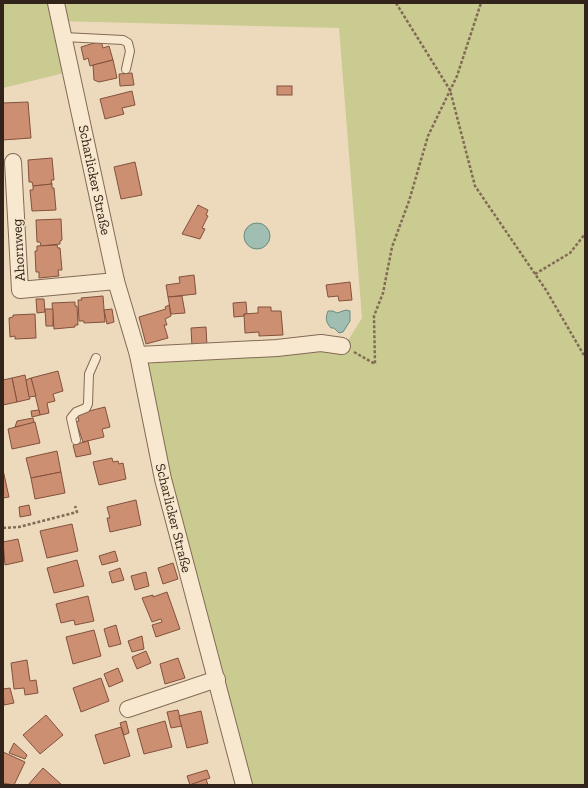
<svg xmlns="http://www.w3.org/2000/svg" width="588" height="788" font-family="'Zilla Slab',serif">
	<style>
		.green { fill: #c9cb91 }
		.water { fill: #a0beb2; stroke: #688b7f }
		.building { fill: #cc8f72; stroke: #83513c }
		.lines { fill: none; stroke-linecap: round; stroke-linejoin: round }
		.service-casing { stroke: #846a56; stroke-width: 10 }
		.minor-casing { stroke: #846a56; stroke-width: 18 }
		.path { stroke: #846a56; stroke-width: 2.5; stroke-dasharray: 3 2; stroke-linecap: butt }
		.service { stroke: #f8e8cf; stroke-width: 8 }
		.minor { stroke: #f8e8cf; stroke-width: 16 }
		.labels { text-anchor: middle; stroke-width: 3; stroke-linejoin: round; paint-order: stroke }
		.street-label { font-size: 14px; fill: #33241b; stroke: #f5e5cb }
	</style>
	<rect width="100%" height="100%" fill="#eddabc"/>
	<polygon class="green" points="3,3 585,3 585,785 251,785 195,579 144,364 313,349 342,350 362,318 339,28 54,21 64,73 3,88"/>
	<g class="water">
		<circle cx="257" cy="236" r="13"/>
		<path d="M346,310L350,311V321L343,332L339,333L334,328H331C326,322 325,319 328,311H333L337,313Z"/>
	</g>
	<g class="building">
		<polygon points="101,41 103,48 109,46 113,60 90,66 88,58 84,60 81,47"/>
		<polygon points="113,60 117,78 99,82 94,80 93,65"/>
		<polygon points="132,73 134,85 120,86 119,74"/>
		<rect x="277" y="86" width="15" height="9"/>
		<polygon points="132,91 135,105 122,108 124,114 105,119 100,99"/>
		<polygon points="28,102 31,138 3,140 3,103"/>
		<polygon points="52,158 54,180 51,180 52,184 33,186 32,182 29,182 28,160"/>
		<polygon points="135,162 142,195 121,199 114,167"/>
		<polygon points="52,184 52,188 54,188 56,210 32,211 30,190 33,190 33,186"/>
		<polygon points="198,205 208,210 206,215 208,216 202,228 205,229 200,239 182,234"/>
		<polygon points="61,219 62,240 60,241 60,244 41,246 40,242 37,242 36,220"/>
		<polygon points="57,245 58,248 60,248 62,270 58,270 59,276 39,278 39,272 36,272 35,251 37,251 37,246"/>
		<polygon points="194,275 196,294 168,297 166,285 180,283 179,277"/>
		<polygon points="350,282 352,300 339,301 338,296 328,297 326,285"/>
		<polygon points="103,296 105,322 84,323 84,321 79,321 78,300 82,300 81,298"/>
		<polygon points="182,296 185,313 171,314 168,297"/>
		<polygon points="36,299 44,299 45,312 37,313"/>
		<polygon points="75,302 75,306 77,306 78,325 75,325 75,327 54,329 52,303"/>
		<polygon points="246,302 247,314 244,314 244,316 234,317 233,303"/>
		<polygon points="169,305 171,316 165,319 167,325 164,325 168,338 146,344 139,317 166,309 165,307"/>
		<polygon points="258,307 271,307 271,311 281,311 283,335 259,336 259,332 245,333 244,314 258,313"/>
		<polygon points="45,309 53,309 53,326 46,326"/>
		<polygon points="112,309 114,322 107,324 104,310"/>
		<polygon points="35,314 36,338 15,339 15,336 10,337 9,318 13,317 13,315"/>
		<polygon points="206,327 207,346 192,347 191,328"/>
		<polygon points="58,371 63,391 53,394 55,401 47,403 49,413 40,415 31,378"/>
		<polygon points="25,375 30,399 17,402 12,378"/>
		<polygon points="12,378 17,402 3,405 3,380"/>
		<polygon points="31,378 36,396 29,397 26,380"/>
		<polygon points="105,407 110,427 102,429 104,437 83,442 76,422 79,421 77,414"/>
		<polygon points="39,410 40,415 32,417 31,411"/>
		<polygon points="33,418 34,423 15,427 17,421"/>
		<polygon points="35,422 40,443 12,449 8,429"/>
		<polygon points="88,441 91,454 76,457 73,445"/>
		<polygon points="57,451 61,472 31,478 26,458"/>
		<polygon points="112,458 113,462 118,461 119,464 123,463 126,479 99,485 93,462"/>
		<polygon points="3,470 9,497 3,498"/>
		<polygon points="61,472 65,493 35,499 31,478"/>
		<polygon points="136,500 141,525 110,532 107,518 110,518 107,507"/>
		<polygon points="29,505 31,515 20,517 19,507"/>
		<polygon points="72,524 78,551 47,558 40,531"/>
		<polygon points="18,539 23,561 5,565 3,542"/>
		<polygon points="115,551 118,561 102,565 99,556"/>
		<polygon points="77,560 84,586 54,593 47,568"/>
		<polygon points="173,563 178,579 163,584 158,568"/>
		<polygon points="120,568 124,580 112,583 109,572"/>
		<polygon points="146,572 149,586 135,590 131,576"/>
		<polygon points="167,592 180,629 156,637 152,625 162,622 161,619 152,622 142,598 153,595 153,597"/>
		<polygon points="88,596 94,621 75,625 74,620 61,623 56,604"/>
		<polygon points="116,625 121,644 109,647 104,629"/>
		<polygon points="94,630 101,656 73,664 66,637"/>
		<polygon points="142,636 144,649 132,652 128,641"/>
		<polygon points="146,651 151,663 137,669 132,657"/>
		<polygon points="178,658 185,678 165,684 160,664"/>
		<polygon points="27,660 30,681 36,680 38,693 25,695 24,688 14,689 11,663"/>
		<polygon points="118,668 123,681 109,687 104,674"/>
		<polygon points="101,678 109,701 81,712 73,688"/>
		<polygon points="10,688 14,703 4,705 3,689"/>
		<polygon points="178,710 182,726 171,728 167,712"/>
		<polygon points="201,711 208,743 187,748 179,716"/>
		<polygon points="46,715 63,735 40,754 23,735"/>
		<polygon points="126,721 129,733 124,735 120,723"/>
		<polygon points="165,721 172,747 144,754 137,729"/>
		<polygon points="121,727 130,756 104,764 95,735"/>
		<polygon points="14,743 27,755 25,759 9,753"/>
		<polygon points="3,752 25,762 14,785 3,783"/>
		<polygon points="43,768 62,785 28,785"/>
		<polygon points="207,770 210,778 190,785 187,776"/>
		<polygon points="206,779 208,785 190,785"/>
	</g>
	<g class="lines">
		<g class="service-casing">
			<g id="service">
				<polyline points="64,37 123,40 128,43 130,51 126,69"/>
				<polyline points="76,440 71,418 76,412 86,408 88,404 89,374 96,358"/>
			</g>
		</g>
		<g class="minor-casing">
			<g id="minor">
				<polyline points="56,3 116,281 138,355 163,479 244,785"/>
				<polyline points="13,162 20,290 116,281"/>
				<polyline points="138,355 277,348 321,343 342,346"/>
				<polyline points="128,709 217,679"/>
			</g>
		</g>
		<g class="path">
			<polyline points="396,3 450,90 475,186 546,290 585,357"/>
			<polyline points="535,274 570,253 585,234"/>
			<polyline points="354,352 375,364 374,316 383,293 392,247 409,201 428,136 457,76 481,3"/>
			<polyline points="3,528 19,527 77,512 75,506"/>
		</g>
		<use href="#service" class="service"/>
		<use href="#minor" class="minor"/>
	</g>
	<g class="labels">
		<g class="street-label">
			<text transform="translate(95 180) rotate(78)" y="5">Scharlicker Straße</text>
			<text transform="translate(18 250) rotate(-93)" y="5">Ahornweg</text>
			<text transform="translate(174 518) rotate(76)" y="5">Scharlicker Straße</text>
		</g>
	</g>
	<rect width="588" height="788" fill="none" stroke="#33241b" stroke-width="8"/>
</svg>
